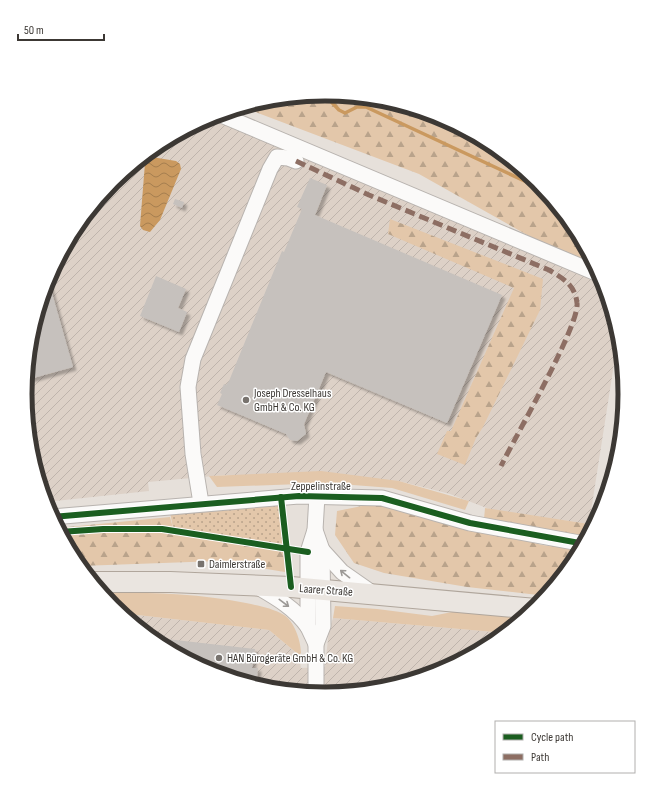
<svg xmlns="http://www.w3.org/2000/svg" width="651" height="789" font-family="'Sofia Sans Condensed',sans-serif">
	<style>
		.industrial { fill: url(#industrial-furrows) }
		.grass { fill: #e3c7aa }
		.forest { fill: url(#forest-firs) }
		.park { fill: url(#park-dots) }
		.water { fill: url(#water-waves) }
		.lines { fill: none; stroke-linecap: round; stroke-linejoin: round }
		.stream { stroke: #ca995f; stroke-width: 3.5 }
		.building { fill: #c6c1bd; filter: url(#shadow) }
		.minor-casing { stroke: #b8b3af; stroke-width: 17 }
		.major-casing { stroke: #b0a69c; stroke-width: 22 }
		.minor { stroke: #fbfaf9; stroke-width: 15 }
		.major { stroke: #eae5e0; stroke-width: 20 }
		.quiet { stroke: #8d6e63; stroke-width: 5; stroke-dasharray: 10 5; stroke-linecap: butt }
		.cycleway-casing { stroke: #fff; stroke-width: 8 }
		.cycleway { stroke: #1b5e20; stroke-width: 6 }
		.oneway { stroke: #9c9996 }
		.poi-dot { fill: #78736e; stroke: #fff; stroke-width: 1.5 }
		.labels { text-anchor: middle; stroke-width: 3; stroke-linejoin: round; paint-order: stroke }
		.poi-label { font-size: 12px; fill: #3c3834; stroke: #fff; text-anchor: start }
		.street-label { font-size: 12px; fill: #3c3834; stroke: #fff }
		.rim { fill: none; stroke: #3c3834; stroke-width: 5 }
	</style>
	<defs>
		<pattern id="industrial-furrows" width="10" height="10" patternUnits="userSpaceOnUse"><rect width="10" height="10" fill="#ddd1c7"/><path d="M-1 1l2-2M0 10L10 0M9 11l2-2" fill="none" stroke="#bfb4ac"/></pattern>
		<pattern id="forest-firs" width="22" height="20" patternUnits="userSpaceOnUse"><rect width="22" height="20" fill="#e3c7aa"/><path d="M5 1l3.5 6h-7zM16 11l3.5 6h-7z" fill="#b9a38b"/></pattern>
		<pattern id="park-dots" width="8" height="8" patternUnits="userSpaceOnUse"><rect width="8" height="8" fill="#e3c7aa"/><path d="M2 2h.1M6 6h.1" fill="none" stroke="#b9a38b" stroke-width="1.8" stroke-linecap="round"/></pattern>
		<pattern id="water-waves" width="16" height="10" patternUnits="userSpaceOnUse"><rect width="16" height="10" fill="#ca995f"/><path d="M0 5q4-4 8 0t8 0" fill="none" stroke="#a57e4f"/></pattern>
		<filter id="shadow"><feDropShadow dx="3.5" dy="3.5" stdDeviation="1" flood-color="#0004"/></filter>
	</defs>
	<rect width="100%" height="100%" fill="#e6e0da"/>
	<g class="industrial">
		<polygon points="225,112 603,280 619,332 589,524 492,510 450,494 399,481 224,475 148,482 149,491 46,502 31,453 25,394 31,336 48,279 76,227 113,182 159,145 211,117"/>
		<polygon points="120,613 269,630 299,655 301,668 325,667 329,630 333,618 506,633 492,644 440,672 384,689 325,695 267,689 210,672 158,644"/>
	</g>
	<g class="grass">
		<polygon points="321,471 399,481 469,501 465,510 392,488 327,483 217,487 209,476"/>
		<path d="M114,592C158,593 202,594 246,603C259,606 272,608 284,615C294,621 301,641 301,653L299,655L269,630L120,613L115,609Z"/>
		<polygon points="335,606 377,609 432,616 457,611 527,616 506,633 333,618"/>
	</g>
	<g class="forest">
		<polygon points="326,94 384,100 441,117 493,145 538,182 575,228 597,268 561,254 419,174 242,107 267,100"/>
		<polygon points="390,219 543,279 540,310 483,427 476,438 465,465 437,454 447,431 451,431 514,288 388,234"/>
		<polygon points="367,505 398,507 542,545 582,550 575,562 547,596 467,587 384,573 354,563 335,535 337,511"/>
		<polygon points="485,508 589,524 586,532 590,533 587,540 484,519"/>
		<polygon points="170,517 173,528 283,544 285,572 218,561 80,566 58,528"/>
		<polygon points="100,591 114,592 115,609 113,607"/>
	</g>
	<polygon class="park" points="280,505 283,544 173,528 170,512"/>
	<polygon class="water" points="152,157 176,161 180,164 181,169 160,220 150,232 143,230 140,226 145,163 147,159"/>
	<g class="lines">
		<polyline class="stream" points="324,94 339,110 345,113 357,107 366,107 544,190"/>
	</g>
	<g class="building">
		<polygon points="310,178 327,185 315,215 502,295 447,423 326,372 304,424 306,434 297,441 290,440 286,434 217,405 222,394 220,393 224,384 226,385 229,381 282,251 284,252 302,209 297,207"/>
		<polygon points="175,199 184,202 182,208 173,204"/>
		<polygon points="156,276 186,289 178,308 187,312 179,332 140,316"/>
		<polygon points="48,279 73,367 26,380 31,336"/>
		<polygon points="149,637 255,649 252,668 258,668 257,678 251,677 251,684 210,672 158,644"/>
		<polygon points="341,688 367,690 367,691 341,693"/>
	</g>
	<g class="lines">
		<g class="minor-casing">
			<g id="minor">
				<polyline points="219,114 601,275"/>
				<polyline points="201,503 193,454 188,387 193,359 270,169 277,157 288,158 296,161"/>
				<polyline points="52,517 299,496 382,498 470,523 585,544"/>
				<polyline points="315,530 322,550 323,626 316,644 316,694"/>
				<polyline points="322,550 342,572 372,593"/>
				<path d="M256,586C275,597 295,608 308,627"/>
				<polyline points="316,644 308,627 308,552 315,530 317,496"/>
			</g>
		</g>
		<g class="major-casing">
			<polyline id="major" points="93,582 170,582 291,587 536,609"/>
		</g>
		<use href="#minor" class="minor"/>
		<use href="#major" class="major"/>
		<path class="quiet" d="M296,161L369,195L549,270C564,279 575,285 577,303C580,325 514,439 501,466"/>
		<g class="cycleway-casing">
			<g id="cycleway">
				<polyline points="281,497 291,587"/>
				<polyline points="52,517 299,496 382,498 470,523 585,544"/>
				<polyline points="60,532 103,529 162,529 308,552"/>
			</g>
		</g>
		<use href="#cycleway" class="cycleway"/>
	</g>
	<defs><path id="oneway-shaft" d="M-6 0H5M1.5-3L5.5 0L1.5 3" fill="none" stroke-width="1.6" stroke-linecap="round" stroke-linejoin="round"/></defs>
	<g class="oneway">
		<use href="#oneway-shaft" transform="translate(345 574) rotate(-141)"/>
		<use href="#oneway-shaft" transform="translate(284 603) rotate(37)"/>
	</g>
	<g class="poi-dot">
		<circle cx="246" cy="400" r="4"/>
		<rect x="197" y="560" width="8" height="8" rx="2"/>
		<circle cx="219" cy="658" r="4"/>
	</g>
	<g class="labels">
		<g class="poi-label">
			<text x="254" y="397">Joseph Dresselhaus<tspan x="254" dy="14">GmbH &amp; Co. KG</tspan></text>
			<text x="209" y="568">Daimlerstraße</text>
			<text x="227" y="662">HAN Bürogeräte GmbH &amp; Co. KG</text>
		</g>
		<g class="street-label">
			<text x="321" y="490">Zeppelinstraße</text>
			<text transform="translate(326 590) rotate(4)" y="4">Laarer Straße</text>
		</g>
	</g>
	<path d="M0 0H651V789H0ZM32 394a293 293 0 1 1 586 0a293 293 0 1 1-586 0Z" fill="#fff" fill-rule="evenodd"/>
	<path class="rim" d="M32 394a293 293 0 1 1 586 0a293 293 0 1 1-586 0Z"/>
	<rect x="495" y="721" width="140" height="52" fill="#ffffff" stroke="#b1afae"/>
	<rect x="503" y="734" width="20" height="6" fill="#1b5e20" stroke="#b1afae"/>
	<text x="531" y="741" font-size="12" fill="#3c3834">Cycle path</text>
	<rect x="503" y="754" width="20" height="6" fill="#8d6e63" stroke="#b1afae"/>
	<text x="531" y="761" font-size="12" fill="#3c3834">Path</text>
	<path d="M18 34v6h86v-6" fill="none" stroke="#3c3834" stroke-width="2"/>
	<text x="24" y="34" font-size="12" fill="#3c3834" stroke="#ffffff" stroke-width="3" paint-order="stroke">50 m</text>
</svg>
